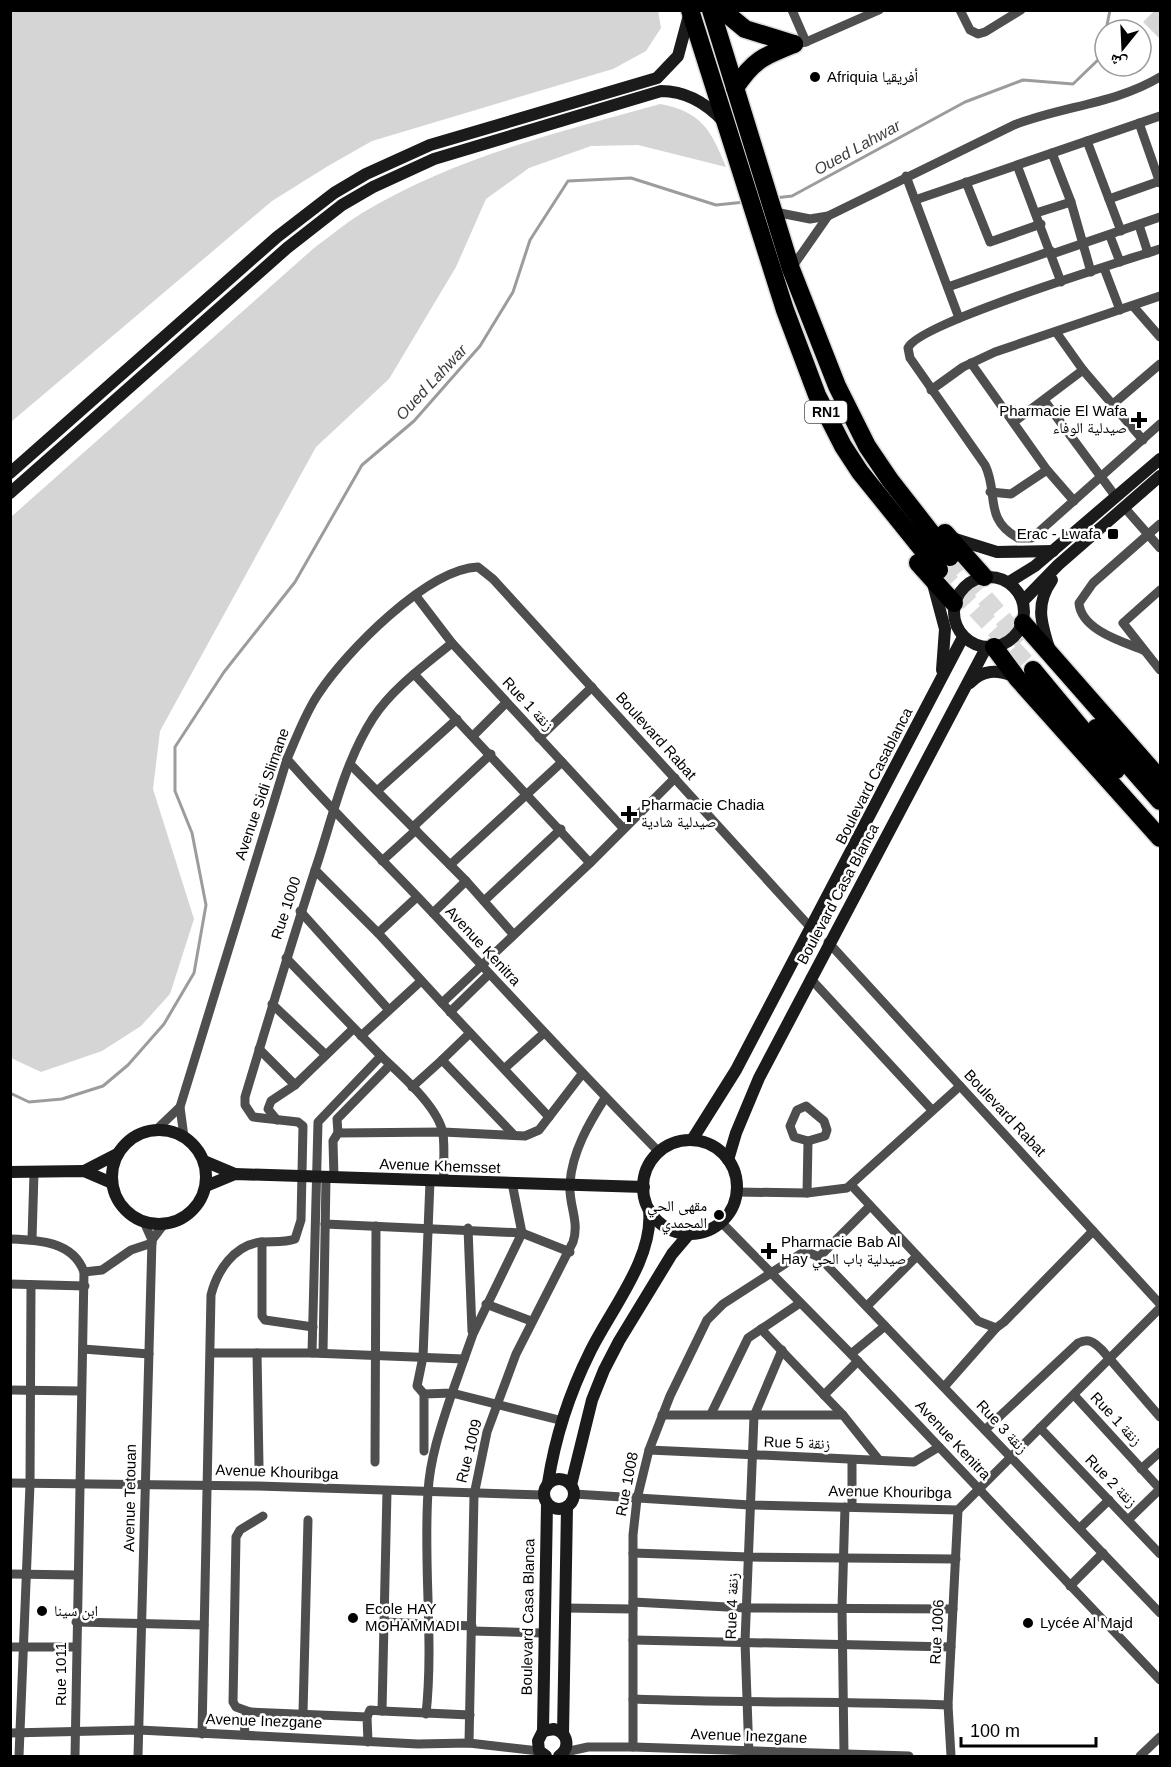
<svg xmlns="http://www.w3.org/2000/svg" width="1171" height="1767" font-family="Helvetica,'Noto Naskh Arabic',sans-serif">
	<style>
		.green { fill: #d5d5d5 }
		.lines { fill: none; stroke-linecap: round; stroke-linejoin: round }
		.stream { stroke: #9c9c9c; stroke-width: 3 }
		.highway-tunnel { stroke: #d9d9d9; stroke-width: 18; stroke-dasharray: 18 9; stroke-linecap: butt }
		.highway-casing { stroke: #dbdbdb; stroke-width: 21 }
		.street { stroke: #4e4e4e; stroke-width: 9 }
		.secondary { stroke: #1b1b1b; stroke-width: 12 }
		.highway { stroke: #000; stroke-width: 18 }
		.poi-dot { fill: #000; stroke: #fff; stroke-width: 2 }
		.labels { text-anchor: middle; stroke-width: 5; stroke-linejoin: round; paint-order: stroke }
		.shield { fill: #fff; stroke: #4c4c4c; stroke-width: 1.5 }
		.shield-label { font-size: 14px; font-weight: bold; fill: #000 }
		.poi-label { font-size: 15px; fill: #000; stroke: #fff; text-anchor: start }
		.street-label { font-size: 15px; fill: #000; stroke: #fff }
		.water-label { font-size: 16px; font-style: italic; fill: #3d3d3d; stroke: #fff }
	</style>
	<rect width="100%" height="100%" fill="#fff"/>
	<g class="green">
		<polygon points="11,10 658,10 661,28 646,51 613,69 372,141 328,166 272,201 11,422"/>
		<polygon points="1154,11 1160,11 1160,39 1143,22"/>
		<path d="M660,104C702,112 711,130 726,167L638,145L591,146L529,168L486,199L456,267L389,379L316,447L160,731L153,789L194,919L170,994L141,1026L102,1051L41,1072L11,1058V517L314,248C330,236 346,223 362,213C453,158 559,132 660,104Z"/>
	</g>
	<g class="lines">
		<g class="stream">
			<polyline points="1106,30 1110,10"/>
			<polyline points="775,198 792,196 965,102 1023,80 1073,84 1099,59 1105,33"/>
			<polyline points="10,1093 29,1102 62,1099 103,1086 128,1065 164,1024 194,973 206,905 192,833 175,791 175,747 224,672 295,582 362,465 414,421 480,346 513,292 530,240 568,181 631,178 716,205 745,202"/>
		</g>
		<g class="highway-tunnel">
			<polyline points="950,557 1022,641"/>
			<polyline points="939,570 1033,670"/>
		</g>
		<g class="highway-casing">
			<g id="highway">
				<polyline points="690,10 785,310 817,395 843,446 860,472 939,570"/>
				<polyline points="711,10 791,269 837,386 867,446 890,480 950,557"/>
				<polyline points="722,10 745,29 794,44"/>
				<path d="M735,88C753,60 764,56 794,44"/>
				<polyline points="945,533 984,577"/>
				<polyline points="918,563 954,603"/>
				<polyline points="1023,623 1160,779"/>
				<polyline points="994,647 1017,678 1160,838"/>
				<polyline points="1033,670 1116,770"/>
				<polyline points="1096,728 1160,801"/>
			</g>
		</g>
		<g class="street">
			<polyline points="792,10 806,42"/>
			<polyline points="960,10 970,30 978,34 985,32 1021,10"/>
			<polyline points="794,44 806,42 879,10"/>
			<polyline points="1139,123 1160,183"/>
			<polyline points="1087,141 1121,231"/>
			<polyline points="1052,153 1071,202 1091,272"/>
			<polyline points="1017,165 1061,282"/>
			<polyline points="906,176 959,318"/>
			<polyline points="966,182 990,242 1041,224"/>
			<polyline points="1109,199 1160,181"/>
			<polyline points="915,200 1160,116"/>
			<path d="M775,212L810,219L828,216L1014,125C1063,106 1115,104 1160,77"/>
			<polyline points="1036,213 1071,202"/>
			<polyline points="1139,225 1148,253"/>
			<polyline points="1110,236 1120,262"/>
			<path d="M1160,249C1124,261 918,323 908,348L910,358L985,465C999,493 983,519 1018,538H1032L1160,424"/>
			<polyline points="1052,254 1160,217"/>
			<polyline points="1104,268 1120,310"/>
			<polyline points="791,269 828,216"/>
			<polyline points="948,287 1051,251"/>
			<polyline points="1133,306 1160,337"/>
			<polyline points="1056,332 1083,370 1143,440"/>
			<polyline points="971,363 1047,470 1074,501"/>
			<polyline points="931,390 963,367 995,352 1160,296"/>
			<polyline points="1044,400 1116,497"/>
			<polyline points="1112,405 1160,364"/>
			<polyline points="1014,422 1083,370"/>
			<polyline points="990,492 1011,494 1047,470"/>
			<polyline points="1124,507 1160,548"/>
			<polyline points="1160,590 1123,623 1160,670"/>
			<polyline points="416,596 452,643 623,828"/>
			<path d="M1143,650C1123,642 1081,630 1079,603L1093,583L1160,524"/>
			<polyline points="414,674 590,863"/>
			<polyline points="473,736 506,703"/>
			<polyline points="539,738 592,687"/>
			<path d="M287,759C333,812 383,860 431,911C507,992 581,1073 659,1152"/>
			<polyline points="350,764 466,881 513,934"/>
			<polyline points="377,791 457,719"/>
			<polyline points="413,827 491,754"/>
			<polyline points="382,861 416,830"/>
			<polyline points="450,865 562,762"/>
			<polyline points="315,870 378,933 442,1003 590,863 675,778"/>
			<polyline points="484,901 561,829"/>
			<polyline points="300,911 389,1010"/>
			<polyline points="433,913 466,881"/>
			<polyline points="378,933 417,897"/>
			<polyline points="828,942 1160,1304"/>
			<polyline points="286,958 381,1056 318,1122 312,1353"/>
			<polyline points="810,978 932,1110"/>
			<polyline points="442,1003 549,1117"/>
			<polyline points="272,1004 326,1055"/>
			<polyline points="450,1012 489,974"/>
			<polyline points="361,1036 421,981"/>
			<polyline points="259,1049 295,1085"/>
			<path d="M381,1056C400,1074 439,1107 443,1134C445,1149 443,1166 444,1181"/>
			<polyline points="442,1060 470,1033"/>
			<polyline points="505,1068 544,1033"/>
			<polyline points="412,1087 442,1060 514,1135"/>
			<polygon points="806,1106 824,1121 827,1130 825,1136 808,1141 794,1137 790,1126 797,1110"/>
			<polyline points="277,1120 268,1109 271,1101 295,1085 353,1029"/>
			<polyline points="156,1130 180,1107"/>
			<polyline points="338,1133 337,1119 390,1065"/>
			<path d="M184,1137L180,1107L287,759C297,737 305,713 319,693C346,652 427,569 478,567L493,579L811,928"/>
			<polyline points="334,1178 333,1141 338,1133 443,1132 525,1136 539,1130 582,1074"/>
			<polyline points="852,1186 978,1321 996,1328 1004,1322 1093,1231"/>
			<polyline points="737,1192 807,1193 847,1188 960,1086"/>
			<polyline points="807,1193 808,1141"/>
			<polyline points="722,1223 851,1354 1160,1680"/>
			<polyline points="325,1224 522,1233 570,1252"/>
			<polyline points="468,1228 472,1331"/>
			<path d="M10,1239C38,1240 73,1241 84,1272L75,1756"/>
			<polyline points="32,1239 34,1173"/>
			<polyline points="152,1240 164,1224"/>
			<polyline points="262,1242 262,1316 265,1320 313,1327"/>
			<polyline points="819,1257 870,1206"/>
			<polyline points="84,1272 102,1270 131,1250 152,1243"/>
			<polyline points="10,1284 85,1286"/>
			<polyline points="486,1304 531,1321"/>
			<polyline points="867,1306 917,1256"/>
			<polyline points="761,1329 843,1415 879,1460"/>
			<polyline points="83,1349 149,1354"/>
			<polyline points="212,1353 312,1353 464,1359"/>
			<polyline points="257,1353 259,1466"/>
			<polyline points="323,1353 326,1178"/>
			<polyline points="851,1354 885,1326"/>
			<polyline points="944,1387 996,1328"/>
			<polyline points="10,1390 81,1391"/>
			<polyline points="424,1394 417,1386 423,1357 430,1181"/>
			<polyline points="824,1395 858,1361"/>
			<polyline points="1074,1395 1160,1489"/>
			<polyline points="711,1414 748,1338 800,1303"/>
			<polyline points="662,1415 843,1415"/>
			<polyline points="1040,1428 1160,1554"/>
			<path d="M985,1430L1078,1343C1089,1338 1094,1342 1102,1350L1160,1417"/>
			<polyline points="649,1450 914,1462 939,1447"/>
			<polyline points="424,1451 424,1394 452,1393 473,1334 522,1233 512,1183"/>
			<polyline points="852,1461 852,1506"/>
			<polyline points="375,1462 376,1226"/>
			<polyline points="1141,1469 1160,1452"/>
			<polyline points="10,1483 258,1486 543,1495"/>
			<polyline points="574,1494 750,1505 958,1510 1160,1308"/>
			<polyline points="1128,1520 1160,1489"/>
			<polyline points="1080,1528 1109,1500"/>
			<polyline points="633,1553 749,1557 956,1559"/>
			<polyline points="10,1574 78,1575"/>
			<polyline points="1070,1586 1103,1553"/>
			<polyline points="633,1602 746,1608 953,1609"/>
			<polyline points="565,1608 633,1609"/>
			<polyline points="76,1622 204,1625"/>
			<polyline points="384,1622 472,1626"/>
			<polyline points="472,1631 543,1633"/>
			<polyline points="633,1640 951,1647"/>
			<polyline points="10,1647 75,1647"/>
			<path d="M633,1699C738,1703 843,1701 948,1705"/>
			<polyline points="382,1711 470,1715"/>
			<polyline points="250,1712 236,1707 233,1702 236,1537 240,1530 263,1516"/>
			<polyline points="303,1713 308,1520"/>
			<path d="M426,1714C434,1640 423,1566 428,1492C430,1458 441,1426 452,1393L563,1421"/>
			<polyline points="367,1717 370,1710 382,1711 387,1491"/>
			<polyline points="10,1733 139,1730 418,1744 469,1743 539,1751"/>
			<path d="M202,1734L211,1295C217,1271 234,1245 261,1242C272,1241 284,1243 295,1239L301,1220L303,1126L298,1122L253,1117L245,1105V1097C269,1017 293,937 319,858C334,811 346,760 373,718C393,688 424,666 452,643"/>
			<polyline points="245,1735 244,1719 250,1712 367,1717 368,1742"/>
			<path d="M469,1743L474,1495L487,1432L516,1354L573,1242C580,1221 568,1204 570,1183C572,1152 589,1123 605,1098"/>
			<polyline points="633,1747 633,1535 637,1499 649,1450 670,1396 707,1320 723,1304 805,1251 819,1257 1160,1613"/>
			<polyline points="565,1752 588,1747 633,1747 909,1756"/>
			<polyline points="844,1754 842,1608 845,1507"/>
			<polyline points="19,1756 30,1484 31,1285"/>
			<polyline points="138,1756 152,1240 144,1222"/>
			<polyline points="749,1756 745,1642 754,1416 782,1350"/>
			<polyline points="951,1756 948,1705 958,1510"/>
			<polyline points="1140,1756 1160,1737"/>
		</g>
		<g class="secondary">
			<polyline points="10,473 277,237 334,193 366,174 430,145 657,78 678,56 689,15"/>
			<path d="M10,493L287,248L342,205L373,187L434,159L661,91C686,91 706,103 723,121"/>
			<polyline points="952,538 997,552 1053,551"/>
			<circle cx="989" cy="612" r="35"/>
			<polyline points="1009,582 1035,566 1160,459"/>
			<polyline points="933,584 945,629 942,670"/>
			<polyline points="1023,601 1058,565 1160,476"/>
			<path d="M1049,648C1041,622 1035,604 1052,580"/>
			<path d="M970,683C983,669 997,670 1014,676"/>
			<circle cx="159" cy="1177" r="47"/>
			<polyline points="692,1140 736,1070 963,637"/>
			<circle cx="690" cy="1187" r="47"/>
			<polyline points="728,1160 736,1133 759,1078 986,648"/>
			<polyline points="204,1161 235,1174"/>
			<polyline points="84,1171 117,1154"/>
			<polyline points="10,1172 84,1171 112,1183"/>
			<polyline points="206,1186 235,1174 644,1187"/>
			<circle cx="559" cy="1494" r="15"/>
			<path d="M548,1483C555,1438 570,1392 590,1352C611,1309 654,1258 649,1210"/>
			<polyline points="571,1485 592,1400 604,1370 619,1341 672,1254 689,1234"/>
			<polyline points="543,1731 547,1504"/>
			<polyline points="563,1734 567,1507"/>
			<path d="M546,1756L539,1751L538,1741L543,1731L554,1729C568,1733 571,1748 559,1756"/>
		</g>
		<use href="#highway" class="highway"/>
	</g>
	<g class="poi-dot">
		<circle cx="815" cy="77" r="6"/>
		<path d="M1136 411h6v6h6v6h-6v6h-6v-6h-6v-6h6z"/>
		<rect x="1107" y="528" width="12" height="12" rx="3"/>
		<path d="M626 805h6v6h6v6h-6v6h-6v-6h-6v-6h6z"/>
		<circle cx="719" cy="1215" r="6"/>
		<path d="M766 1242h6v6h6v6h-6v6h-6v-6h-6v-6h6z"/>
		<circle cx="42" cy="1611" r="6"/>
		<circle cx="353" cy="1618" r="6"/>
		<circle cx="1028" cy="1623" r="6"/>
	</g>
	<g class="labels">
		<rect class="shield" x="805" y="401" width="42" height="22" rx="4.5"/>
		<g class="shield-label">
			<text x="826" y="417">RN1</text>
		</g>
		<g class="poi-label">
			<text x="827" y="82">Afriquia أفريقيا</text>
			<text x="1127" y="416" text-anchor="end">Pharmacie El Wafa<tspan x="1127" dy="17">صيدلية الوفاء</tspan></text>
			<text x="1101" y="539" text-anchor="end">Erac - Lwafa</text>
			<text x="641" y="810">Pharmacie Chadia<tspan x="641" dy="17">صيدلية شادية</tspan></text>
			<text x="707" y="1211" text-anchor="end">مقهى الحي<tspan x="707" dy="17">المحمدي</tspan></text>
			<text x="781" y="1247">Pharmacie Bab Al<tspan x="781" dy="17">Hay صيدلية باب الحي</tspan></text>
			<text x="365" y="1614">Ecole HAY<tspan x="365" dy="17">MOHAMMADI</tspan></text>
			<text x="54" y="1616">ابن سينا</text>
			<text x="1040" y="1628">Lycée Al Majd</text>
		</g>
		<g class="street-label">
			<text transform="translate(528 704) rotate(47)" y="5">Rue 1 زنقة</text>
			<text transform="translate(656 736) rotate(48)" y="5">Boulevard Rabat</text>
			<text transform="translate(874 776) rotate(-63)" y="5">Boulevard Casablanca</text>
			<text transform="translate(262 794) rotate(-71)" y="5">Avenue Sidi Slimane</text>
			<text transform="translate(838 894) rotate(-62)" y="5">Boulevard Casa Blanca</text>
			<text transform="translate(286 908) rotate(-72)" y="5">Rue 1000</text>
			<text transform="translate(483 946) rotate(47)" y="5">Avenue Kenitra</text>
			<text transform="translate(1005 1113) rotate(47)" y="5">Boulevard Rabat</text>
			<text transform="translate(440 1166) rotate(2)" y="5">Avenue Khemsset</text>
			<text transform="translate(1116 1419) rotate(47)" y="5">Rue 1 زنقة</text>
			<text transform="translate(1002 1427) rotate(47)" y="5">Rue 3 زنقة</text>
			<text transform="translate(953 1440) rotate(47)" y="5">Avenue Kenitra</text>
			<text transform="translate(797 1443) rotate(2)" y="5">Rue 5 زنقة</text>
			<text transform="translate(469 1451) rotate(-76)" y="5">Rue 1009</text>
			<text transform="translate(277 1472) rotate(2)" y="5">Avenue Khouribga</text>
			<text transform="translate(1111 1481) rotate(46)" y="5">Rue 2 زنقة</text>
			<text transform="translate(627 1484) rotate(-79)" y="5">Rue 1008</text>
			<text transform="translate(890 1492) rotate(1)" y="5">Avenue Khouribga</text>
			<text transform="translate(130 1498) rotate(-89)" y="5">Avenue Tetouan</text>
			<text transform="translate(732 1606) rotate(-88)" y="5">Rue 4 زنقة</text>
			<text transform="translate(528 1617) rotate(-89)" y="5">Boulevard Casa Blanca</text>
			<text transform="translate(937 1632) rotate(-87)" y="5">Rue 1006</text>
			<text transform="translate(61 1674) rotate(-90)" y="5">Rue 1011</text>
			<text transform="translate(264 1721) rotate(2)" y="5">Avenue Inezgane</text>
			<text transform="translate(749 1736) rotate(2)" y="5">Avenue Inezgane</text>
		</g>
		<g class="water-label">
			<text transform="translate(857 147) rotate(-29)" y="6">Oued Lahwar</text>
			<text transform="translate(431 382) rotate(-47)" y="6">Oued Lahwar</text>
		</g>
	</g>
	<rect width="1171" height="1767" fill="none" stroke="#000000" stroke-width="24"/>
	<g transform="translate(1123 48) rotate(198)"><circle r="28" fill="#ffffff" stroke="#999999" stroke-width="1.5"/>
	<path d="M0-4.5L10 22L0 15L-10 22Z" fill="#000000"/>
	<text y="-9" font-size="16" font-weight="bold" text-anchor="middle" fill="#000000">ش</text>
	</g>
	<path d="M961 1737v9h135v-9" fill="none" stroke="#000000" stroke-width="3"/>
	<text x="970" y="1737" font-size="18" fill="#000000" stroke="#ffffff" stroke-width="4.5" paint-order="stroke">100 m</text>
</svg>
